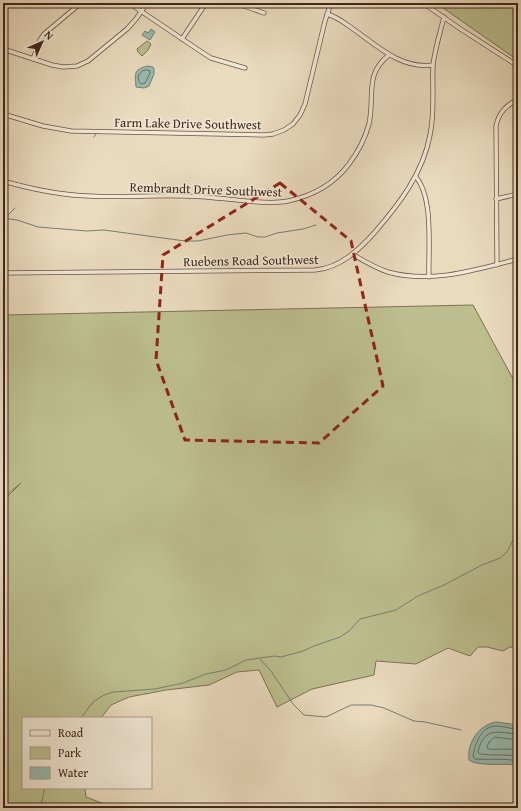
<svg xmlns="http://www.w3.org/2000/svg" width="521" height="811" font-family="'Gentium Book Plus',serif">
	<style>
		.green { fill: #bcbe8e; stroke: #7e7255 }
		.water { fill: #98bbae; stroke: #757f74 }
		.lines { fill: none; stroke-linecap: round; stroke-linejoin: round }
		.shore { stroke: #6c7065; stroke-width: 1 }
		.stream { stroke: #757f74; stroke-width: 1 }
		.minor-casing { stroke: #6b5345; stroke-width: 5 }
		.minor { stroke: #f1e8d5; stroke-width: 3.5 }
		.marked { fill: none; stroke: #8f2418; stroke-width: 3; stroke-dasharray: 8 5; stroke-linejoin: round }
		.labels { text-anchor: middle; stroke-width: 3; stroke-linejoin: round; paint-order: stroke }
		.street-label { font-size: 13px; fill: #41261c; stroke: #f1e8d5 }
	</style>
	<rect width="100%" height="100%" fill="#eadbbf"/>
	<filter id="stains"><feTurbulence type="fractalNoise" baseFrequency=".005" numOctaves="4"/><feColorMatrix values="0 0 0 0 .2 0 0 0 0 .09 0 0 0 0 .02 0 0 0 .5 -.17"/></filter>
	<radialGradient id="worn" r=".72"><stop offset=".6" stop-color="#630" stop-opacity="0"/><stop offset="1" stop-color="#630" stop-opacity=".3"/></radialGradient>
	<g class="green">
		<polygon points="436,3 518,3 518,60 516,59"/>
		<polygon points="147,41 151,44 148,50 142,56 138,52 137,49"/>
		<polygon points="473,305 518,388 518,648 510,647 503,651 487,647 478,647 470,656 448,648 416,664 376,661 374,675 312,689 277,707 259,670 237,672 209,685 166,690 129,697 111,705 101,718 23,718 23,788 85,788 86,797 115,808 3,808 3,501 21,483 3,498 3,315"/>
	</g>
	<g class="water">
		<polygon points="151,29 155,32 150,40 142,35 145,31 148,33"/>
		<path d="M147,66L153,67L154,69V74L149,86L144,88L136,87C135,74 133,70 147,66Z"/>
		<path d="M496,722L518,725V765C505,763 478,767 469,760C467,742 479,725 496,722Z"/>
	</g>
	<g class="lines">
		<g class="shore">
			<polygon points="147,70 150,71 150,73 145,83 141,84 139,82 138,76 142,71"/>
			<path d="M518,729C511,729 503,726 496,726C481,726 475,744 473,756L475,759C489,760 504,758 518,761"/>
			<path d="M518,734C499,733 484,725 478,752L480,754C493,756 505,754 518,756"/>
			<path d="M518,740L495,737L489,742L487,747L488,749C498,750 508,748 518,750"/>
		</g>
		<g class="stream">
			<polyline points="94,137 96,134"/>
			<polyline points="6,217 15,208"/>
			<polyline points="3,218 17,220 38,227 87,231 104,230 185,241 198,241 227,235 246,233 258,237 265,237 277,233 303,229 316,225"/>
			<polyline points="515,536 518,532"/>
			<polyline points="260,659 271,671 293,704 304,715 326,717 351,705 371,705 384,708 414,721 425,722 461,730"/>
			<polyline points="81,718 93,702 104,695 113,692 155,689 183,683 206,674 226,670 246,660 275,656 281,657 303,651 314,646 340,637 349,631 360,619 396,610 418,596 444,585 482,565 500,558 507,552 514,538"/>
			<polyline points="40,808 45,788"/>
		</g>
		<g class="minor-casing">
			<g id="minor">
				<polyline points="129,3 200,51 211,58 245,68"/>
				<polyline points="238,3 244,6 264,13"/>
				<polyline points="423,3 459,28 518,66"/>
				<polyline points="3,9 8,3"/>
				<path d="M327,14C335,16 342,21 349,26C374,43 400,70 433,65"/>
				<polyline points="182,39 206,3"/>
				<polyline points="3,49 52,65 63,67 77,66 88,61 127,29 136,19 147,3"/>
				<polyline points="33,59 40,40 44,34 81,3"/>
				<polyline points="515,65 518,74"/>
				<polyline points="3,114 43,126 71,131 264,135 273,134 284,130 293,124 300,115 305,104 325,21 331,3"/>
				<path d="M416,177C434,199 428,249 429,277"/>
				<path d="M3,181C31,189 60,195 89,196C120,198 151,195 183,196C204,196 225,199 246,201C260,202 274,204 288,201C312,196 334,184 349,164C358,152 365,139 369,124C375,97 364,74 389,55"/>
				<polyline points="496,199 518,194"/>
				<path d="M352,254C364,261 375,268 388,272C431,284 476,270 518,259"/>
				<path d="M497,265L496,126C499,112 506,106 518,99"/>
				<path d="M3,273L315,270C340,268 359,250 375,232C400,203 423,173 430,135C435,112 432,88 433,65C435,49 440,33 444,17"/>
			</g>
		</g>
		<use href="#minor" class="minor"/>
	</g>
	<path class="marked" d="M280,183L351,241L383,386L319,443L185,440L156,360L163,255Z"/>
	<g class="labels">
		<g class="street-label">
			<text transform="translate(188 123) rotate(1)" y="5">Farm Lake Drive Southwest</text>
			<text transform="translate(206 189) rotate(2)" y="5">Rembrandt Drive Southwest</text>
			<text transform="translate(251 260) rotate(-1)" y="5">Ruebens Road Southwest</text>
		</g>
	</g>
	<rect width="521" height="811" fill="none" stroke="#eadbbf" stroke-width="16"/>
	<rect x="4" y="4" width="513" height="803" fill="none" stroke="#41261c" stroke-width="2"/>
	<rect x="8" y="8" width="505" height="795" fill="none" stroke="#41261c"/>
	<rect x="22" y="717" width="130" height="72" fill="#f1e8d5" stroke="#ab9a8b"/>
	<rect x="30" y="730" width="20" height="6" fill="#f1e8d5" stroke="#ab9a8b"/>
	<text x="58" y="737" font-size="12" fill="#41261c">Road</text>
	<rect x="30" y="747" width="20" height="12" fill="#bcbe8e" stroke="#ab9a8b"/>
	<text x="58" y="757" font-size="12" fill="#41261c">Park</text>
	<rect x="30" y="767" width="20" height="12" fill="#98bbae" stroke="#ab9a8b"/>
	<text x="58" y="777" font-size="12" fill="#41261c">Water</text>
	<g transform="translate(42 42) rotate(45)" stroke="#f1e8d5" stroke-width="3" paint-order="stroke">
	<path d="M0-3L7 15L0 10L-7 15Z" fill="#41261c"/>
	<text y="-6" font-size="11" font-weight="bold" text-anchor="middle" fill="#41261c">N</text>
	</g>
	<rect width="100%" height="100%" filter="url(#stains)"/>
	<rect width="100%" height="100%" fill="url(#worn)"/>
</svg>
